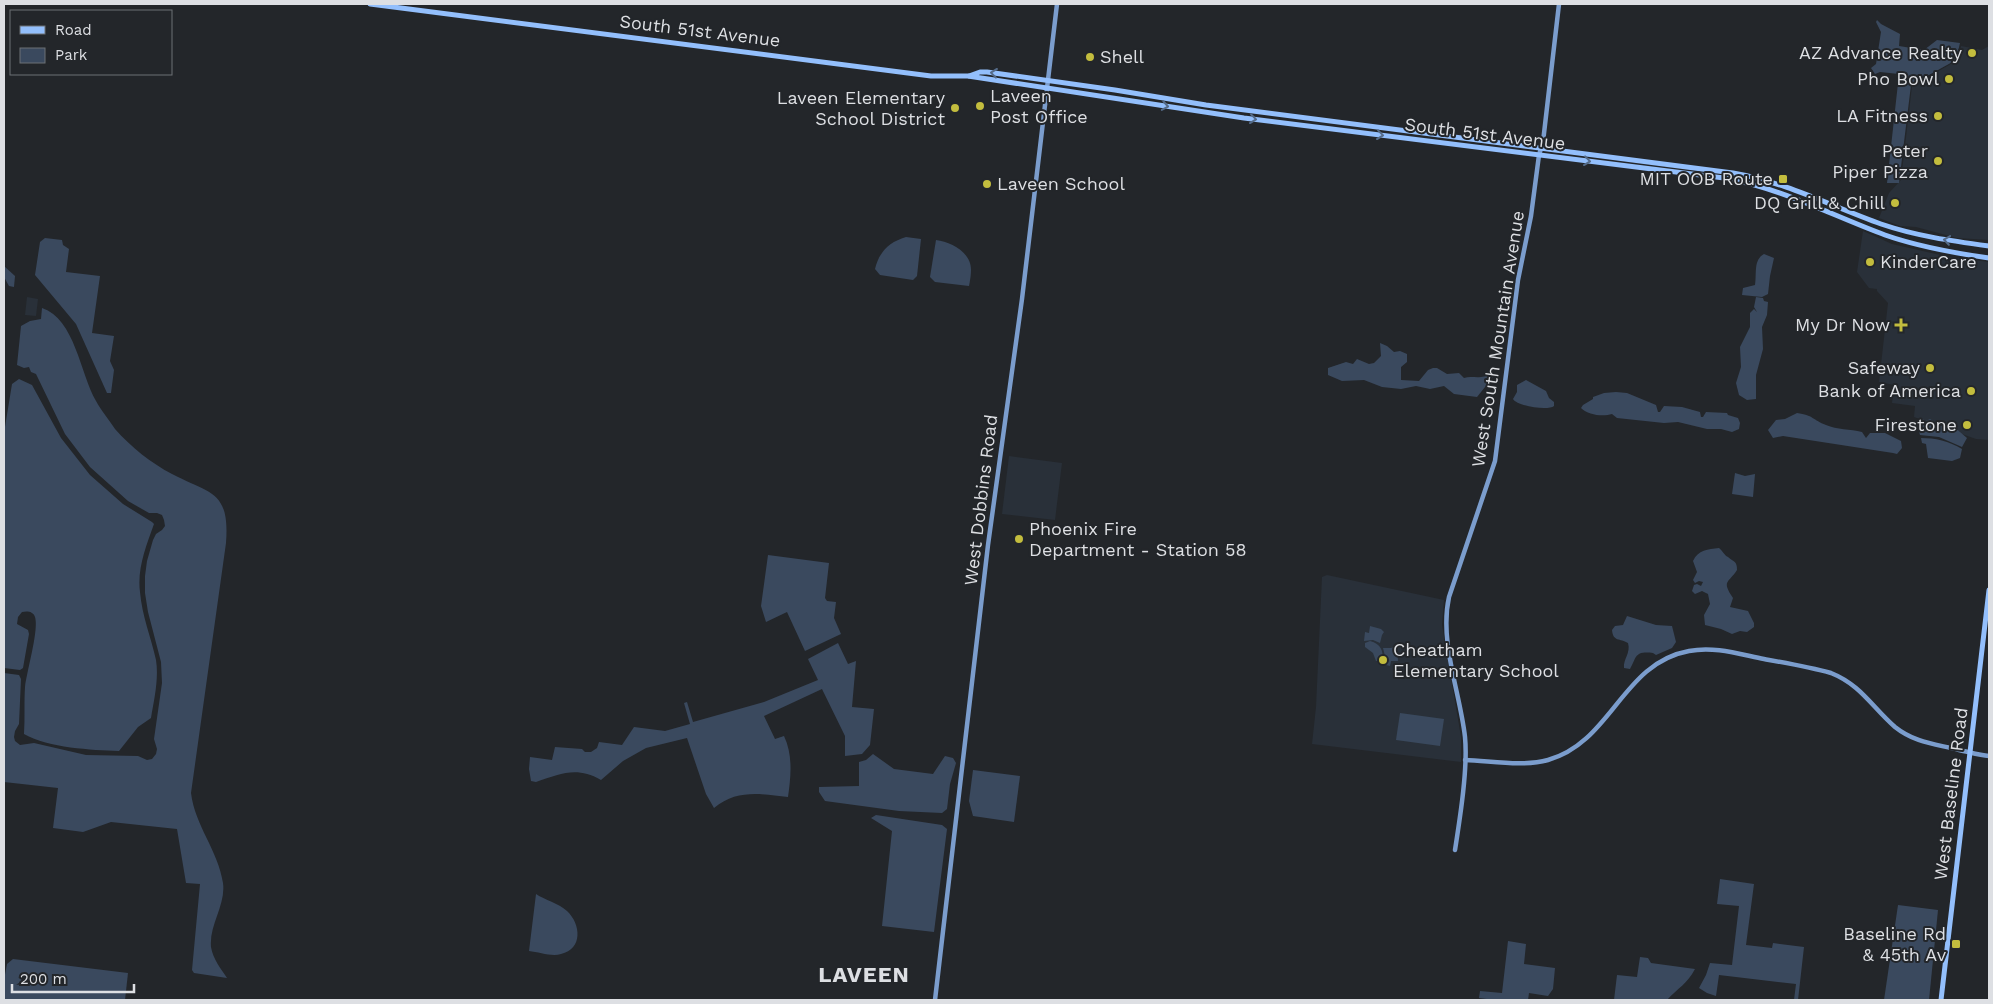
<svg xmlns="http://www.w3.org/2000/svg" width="1993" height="1004" font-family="'Work Sans',sans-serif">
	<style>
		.built { fill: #293039 }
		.green { fill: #3a495e }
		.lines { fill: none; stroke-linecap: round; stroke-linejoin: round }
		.secondary { stroke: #7b9dcd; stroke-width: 4.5 }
		.primary { stroke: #93bffc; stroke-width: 5 }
		.oneway { stroke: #556b88 }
		.poi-dot { fill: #c3bd3e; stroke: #23262a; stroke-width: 2 }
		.labels { text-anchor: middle; stroke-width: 4; stroke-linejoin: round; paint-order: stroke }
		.street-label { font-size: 18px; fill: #dddfe3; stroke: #23262a }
		.poi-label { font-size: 18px; fill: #dddfe3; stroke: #23262a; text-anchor: end }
		.district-label { font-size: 22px; font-weight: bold; letter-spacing: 1px; fill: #dddfe3; stroke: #23262a }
	</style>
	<rect width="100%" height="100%" fill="#23262a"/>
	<g class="built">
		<polygon points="1961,46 1982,50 1989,46 1989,240 1957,238 1916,227 1900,226 1879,218 1889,193 1901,180 1912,86 1958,60"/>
		<polygon points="1863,231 1892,244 1949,257 1989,262 1989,440 1976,439 1914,417 1915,406 1892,403 1894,385 1879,382 1888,303 1877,291 1877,289 1869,288 1857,272"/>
		<polygon points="27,297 38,299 36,316 25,315"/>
		<polygon points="1009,456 1062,463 1055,520 1002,514"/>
		<polygon points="1327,575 1444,600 1442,625 1461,737 1461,762 1312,744 1316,707 1322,577"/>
	</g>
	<g class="green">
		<polygon points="1877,20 1881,24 1900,34 1899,46 1924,50 1937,40 1960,43 1956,60 1911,85 1899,183 1887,183 1899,74 1880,72 1875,74 1871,68 1876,64 1881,32 1876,22"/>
		<path d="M906,237L921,239L917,276L913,280L880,275L875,269C879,252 889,242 906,237Z"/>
		<polygon points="45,238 62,240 63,245 69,249 66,272 100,276 92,333 114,336 110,361 114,370 111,393 107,393 76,324 35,275 40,242"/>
		<path d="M936,240C951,242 971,252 971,270C971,275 970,281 969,286L935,282L930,277Z"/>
		<path d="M1764,254L1774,258L1770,276L1768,294L1762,297L1742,295L1743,288L1755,285C1757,274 1753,260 1764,254Z"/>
		<polygon points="4,266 15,276 14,287 9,286 4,277"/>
		<polygon points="1756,297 1763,298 1764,301 1768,302 1767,315 1762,327 1763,349 1756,375 1756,399 1747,400 1739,395 1736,383 1741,367 1740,347 1750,327 1750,313 1754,309 1757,312 1754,307"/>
		<path d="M42,308C75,319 80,373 96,401C101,410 109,420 115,429C131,447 151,463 172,474C210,494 230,490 226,543L191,793C195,826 218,850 223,883C226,905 209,925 211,947C213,959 221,969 227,978L194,973L192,970L200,884L186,883L177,829L111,822L83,832L53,828L58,788L4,782V673L19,675L21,679L19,724L15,731L14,737L15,741L20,745L34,743L86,755L138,756L147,760L152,759L156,754L157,749L154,739L162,683L161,662L148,612L145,593V576L147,561L153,540L156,534L162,530L165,526L164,520L162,515L157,513H149L128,501L90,467L65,434L36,374L31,372L29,367L24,368L17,365L21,326L30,321L41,319Z"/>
		<path d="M1380,343L1387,346L1394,352L1400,351L1407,354V362L1401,367V380L1419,381L1428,370L1433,368H1437L1447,374L1459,373L1464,378C1470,376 1476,378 1481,377C1486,377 1488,374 1493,373V377L1477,397L1454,394L1444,386L1430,389L1416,386L1401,389L1382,387L1364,380L1342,381L1328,375V368L1346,362L1353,364L1357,359L1369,364L1374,363L1381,356Z"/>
		<path d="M19,379L32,385L61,438L90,475L123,504L152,522L154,524C146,546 137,569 140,592C142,616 151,637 156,660C159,679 154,700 151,718L138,727L119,751C91,750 49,748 24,734C25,718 24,702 25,687C27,670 39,630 35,617C33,611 27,611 22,612L18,617L17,624L28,630L29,634L23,668L20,670L4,668V433L12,384Z"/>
		<path d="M1526,380L1546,391L1549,398L1554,402V406C1548,411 1517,406 1513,399L1517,392V385Z"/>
		<path d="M1616,392L1627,393L1656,405L1658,412H1660L1664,406L1682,407L1700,412L1701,417H1703L1706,412L1727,413L1728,415L1738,418L1740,423L1739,429L1732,432L1721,429H1707L1678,422L1664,423L1617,418L1612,414C1603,417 1588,415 1581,408L1583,405L1593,399V397L1604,393Z"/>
		<path d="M1797,413C1813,415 1813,420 1826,425C1837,430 1850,429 1862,432L1866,438L1870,433H1885L1901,441L1902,448L1897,454L1893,453L1783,436L1773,438L1768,430L1776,420L1785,419Z"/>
		<polygon points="1920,418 1926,421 1930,419 1941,426 1953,426 1967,438 1962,447 1939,437 1920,435 1917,424"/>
		<path d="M1921,438C1935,438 1949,441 1962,449L1960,458L1952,461L1928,458L1926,444L1922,443Z"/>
		<polygon points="1735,473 1745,476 1755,474 1753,497 1732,494"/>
		<path d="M1719,548C1723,551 1724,555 1728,557C1734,562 1737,561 1737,570C1729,583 1721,580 1733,598L1730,607L1748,611L1754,623V627L1747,632L1740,631L1732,634L1721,629L1705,625L1704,615L1710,604L1708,594L1702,591L1695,594L1692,591L1694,585L1697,584L1701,586L1703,582L1699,581L1695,583L1693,580L1697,572L1693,561C1698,550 1708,549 1719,548Z"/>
		<polygon points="768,555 829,563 825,598 827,601 836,602 834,618 841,634 805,651 787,612 766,622 761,606"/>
		<path d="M1627,616L1656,625L1672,626L1676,642L1672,648L1656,655L1653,653C1634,651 1637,657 1630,669L1624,668C1623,659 1631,653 1628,643C1620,638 1613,642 1612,630L1615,626L1623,625Z"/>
		<polygon points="1370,626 1381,629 1384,632 1382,635 1380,643 1373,640 1364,641 1365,632 1369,633"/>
		<path d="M1370,641C1381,644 1384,651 1382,661H1376L1373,653L1365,647V643Z"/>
		<path d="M838,643L848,664L856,661L852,707L874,709L870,745L862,754L845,756V736L822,689L764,716L775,739L784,736C793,755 791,776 788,797C761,794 737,789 714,808L706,794L687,738L646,748L623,761L601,780C576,766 561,774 536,782L531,781L529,769L530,757L552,760L555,747L582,749L585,752H591L597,748L599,742L622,745L634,727L665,731L690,724L684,703L687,702L693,722L764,702L818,680L808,659Z"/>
		<polygon points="1396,646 1397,650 1398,661 1391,661 1390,666 1382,664 1385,656 1383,648 1391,648"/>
		<polygon points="1400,713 1444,719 1440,746 1396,740"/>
		<polygon points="873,754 894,769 933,774 945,756 953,758 956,763 950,784 947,809 942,813 899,811 825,801 819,792 819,787 859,786 859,762 866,760"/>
		<polygon points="973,770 1020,776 1014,822 973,816 969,801"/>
		<polygon points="876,815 942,825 947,829 934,932 882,926 892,831 871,818"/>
		<polygon points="1720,879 1754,884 1746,945 1772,948 1773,943 1804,947 1798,1000 1794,1000 1796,984 1719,975 1716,996 1707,993 1699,988 1706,975 1710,963 1732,965 1739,906 1717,904"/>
		<path d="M536,894C545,900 558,903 567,911C581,924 583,949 561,954C552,957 539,952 529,951Z"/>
		<polygon points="1898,905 1938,910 1929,1000 1884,1000"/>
		<polygon points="1508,941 1526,944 1524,964 1555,968 1553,989 1548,996 1529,993 1528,1000 1494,1000 1479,998 1480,991 1502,993"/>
		<path d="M1640,957L1648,958L1651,963L1695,969C1687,984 1678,988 1667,1000H1614L1617,975L1637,977Z"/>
		<polygon points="13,959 128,973 125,1000 4,1000 4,980 7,964"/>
	</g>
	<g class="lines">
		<g class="secondary">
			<path d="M1465,760C1492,761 1522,767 1548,760C1612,742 1622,663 1689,651C1714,646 1739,654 1764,659C1786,663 1809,667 1831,673C1861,685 1872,707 1895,727C1915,743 1936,744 1959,750C1969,752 1979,755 1989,756"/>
			<path d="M1455,850C1460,818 1468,768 1465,737C1460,692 1439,642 1449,597L1495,461L1518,280L1531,216L1539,155L1543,142L1559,4"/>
			<polyline points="935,1000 988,545 1022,299 1057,4"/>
		</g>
		<g class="primary">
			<path d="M370,4L931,76H968L1244,118L1724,178C1781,188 1831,215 1885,235C1919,247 1954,253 1989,258"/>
			<path d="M969,76L980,72H987L1115,90L1206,105L1733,173C1785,182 1831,206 1881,224C1916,236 1952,241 1989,246"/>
			<polyline points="1941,1000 1989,590"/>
		</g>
	</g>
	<defs><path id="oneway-chevron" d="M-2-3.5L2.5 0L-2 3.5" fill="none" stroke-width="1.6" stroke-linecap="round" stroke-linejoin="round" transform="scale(1.25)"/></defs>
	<g class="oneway">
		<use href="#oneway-chevron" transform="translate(994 73) rotate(-173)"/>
		<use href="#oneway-chevron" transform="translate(1165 106) rotate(10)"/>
		<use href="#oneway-chevron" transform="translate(1253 119) rotate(7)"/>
		<use href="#oneway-chevron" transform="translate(1380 135) rotate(7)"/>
		<use href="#oneway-chevron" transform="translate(1587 161) rotate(7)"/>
		<use href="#oneway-chevron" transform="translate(1947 240) rotate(-172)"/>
	</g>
	<g class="poi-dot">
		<circle cx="1972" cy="53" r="5"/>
		<circle cx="1090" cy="57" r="5"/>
		<circle cx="1949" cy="79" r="5"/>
		<circle cx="980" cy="106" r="5"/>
		<circle cx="955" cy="108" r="5"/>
		<circle cx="1938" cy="116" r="5"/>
		<circle cx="1938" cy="161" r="5"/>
		<rect x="1778" y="174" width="10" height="10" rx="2.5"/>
		<circle cx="987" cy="184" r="5"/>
		<circle cx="1895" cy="203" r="5"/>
		<circle cx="1870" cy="262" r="5"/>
		<path d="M1898.5 317.5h5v5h5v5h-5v5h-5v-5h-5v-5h5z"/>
		<circle cx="1930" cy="368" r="5"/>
		<circle cx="1971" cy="391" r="5"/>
		<circle cx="1967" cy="425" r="5"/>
		<circle cx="1019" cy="539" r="5"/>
		<circle cx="1383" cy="660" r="5"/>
		<rect x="1951" y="939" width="10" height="10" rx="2.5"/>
	</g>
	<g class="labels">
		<g class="street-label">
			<text transform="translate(700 31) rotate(7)" y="6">South 51st Avenue</text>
			<text transform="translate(1485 134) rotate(7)" y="6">South 51st Avenue</text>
			<text transform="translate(1498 339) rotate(-81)" y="6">West South Mountain Avenue</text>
			<text transform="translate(981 500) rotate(-83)" y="6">West Dobbins Road</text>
			<text transform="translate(1951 794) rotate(-83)" y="6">West Baseline Road</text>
		</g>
		<g class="poi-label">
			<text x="1962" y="59">AZ Advance Realty</text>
			<text x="1100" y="63" text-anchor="start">Shell</text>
			<text x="1939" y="85">Pho Bowl</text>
			<text x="990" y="102" text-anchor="start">Laveen<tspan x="990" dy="21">Post Office</tspan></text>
			<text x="945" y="104">Laveen Elementary<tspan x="945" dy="21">School District</tspan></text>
			<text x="1928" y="122">LA Fitness</text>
			<text x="1928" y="157">Peter<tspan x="1928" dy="21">Piper Pizza</tspan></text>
			<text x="1773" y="185">MIT OOB Route</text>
			<text x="997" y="190" text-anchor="start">Laveen School</text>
			<text x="1885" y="209">DQ Grill &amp; Chill</text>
			<text x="1880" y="268" text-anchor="start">KinderCare</text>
			<text x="1890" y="331">My Dr Now</text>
			<text x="1920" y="374">Safeway</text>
			<text x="1961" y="397">Bank of America</text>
			<text x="1957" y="431">Firestone</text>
			<text x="1029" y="535" text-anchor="start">Phoenix Fire<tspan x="1029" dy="21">Department - Station 58</tspan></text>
			<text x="1393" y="656" text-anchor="start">Cheatham<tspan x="1393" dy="21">Elementary School</tspan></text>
			<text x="1946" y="940">Baseline Rd<tspan x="1946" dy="21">&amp; 45th Av</tspan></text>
		</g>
		<g class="district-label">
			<text x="864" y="982">LAVEEN</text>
		</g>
	</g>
	<rect width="1993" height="1004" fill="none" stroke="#dddfe3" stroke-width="10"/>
	<rect x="10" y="10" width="162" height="65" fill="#23262a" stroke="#6d7074"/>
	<rect x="20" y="26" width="25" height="8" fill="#93bffc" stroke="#6d7074"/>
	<text x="55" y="35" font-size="15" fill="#dddfe3">Road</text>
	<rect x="20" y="48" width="25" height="15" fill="#3a495e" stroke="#6d7074"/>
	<text x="55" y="60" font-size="15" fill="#dddfe3">Park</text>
	<path d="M12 984v8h122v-8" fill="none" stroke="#dddfe3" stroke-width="2.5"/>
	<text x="20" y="984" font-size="15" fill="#dddfe3" stroke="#23262a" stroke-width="4" paint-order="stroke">200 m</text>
</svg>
